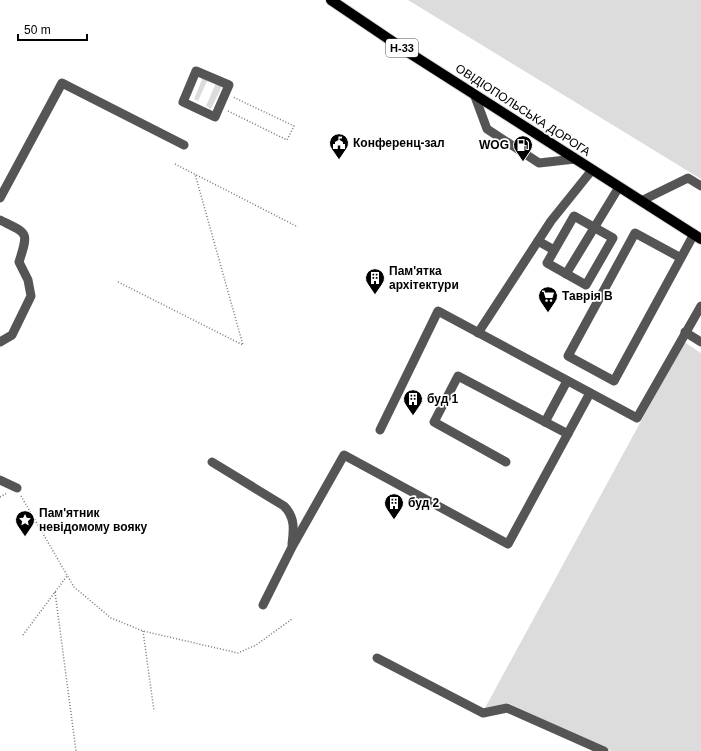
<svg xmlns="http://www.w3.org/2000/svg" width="701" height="751" font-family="Helvetica,sans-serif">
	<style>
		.green { fill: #dcdcdc }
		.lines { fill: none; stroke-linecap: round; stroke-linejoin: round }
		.major-casing { stroke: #dbdbdb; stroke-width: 12 }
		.path { stroke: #777; stroke-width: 1.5; stroke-dasharray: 1 2; stroke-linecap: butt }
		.minor { stroke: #555; stroke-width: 9 }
		.major { stroke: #000; stroke-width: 10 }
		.labels { text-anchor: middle; stroke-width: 3.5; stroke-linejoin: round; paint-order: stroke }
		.shield { fill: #fff; stroke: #4c4c4c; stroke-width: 1 }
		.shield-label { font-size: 11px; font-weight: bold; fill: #000 }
		.street-label { font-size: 12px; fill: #000; stroke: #fff }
		.poi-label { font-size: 12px; font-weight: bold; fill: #000; stroke: #fff; text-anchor: start }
	</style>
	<rect width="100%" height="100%" fill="#fff"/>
	<g class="green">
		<polygon points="408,0 701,0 701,179"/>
		<polygon points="203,77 208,79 198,101 194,99"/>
		<polygon points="216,83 222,86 211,109 206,106"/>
		<polygon points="684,342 701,353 701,751 612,751 508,703 485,708"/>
	</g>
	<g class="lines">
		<g class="major-casing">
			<polyline id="major" points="331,0 411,54 701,239"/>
		</g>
		<g class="path">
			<polyline points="228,111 287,140 294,126 233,97"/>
			<polyline points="175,164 298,227"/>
			<polyline points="118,282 243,345 195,174"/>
			<polyline points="21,496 74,587 111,618 143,631 238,653 256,645 292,619"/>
			<polyline points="0,497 7,493"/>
			<polyline points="55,592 76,751"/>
			<polyline points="143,631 154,711"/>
			<polyline points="23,635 67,576"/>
		</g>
		<g class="minor">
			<polygon points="196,71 229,85 215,117 183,102"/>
			<polyline points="474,94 487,129 539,163 575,159"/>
			<polyline points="0,198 62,83 184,145"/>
			<polyline points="641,201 688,178 701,186"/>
			<polygon points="574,216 613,238 586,285 547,263"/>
			<path d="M0,220C28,234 29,231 19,262L28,280L31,296L12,335L0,342"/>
			<polyline points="538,241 554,250"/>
			<polyline points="681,258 635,233 568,356 614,381 694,234"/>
			<polyline points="566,274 619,187"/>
			<polyline points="685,332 701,342"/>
			<polyline points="478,333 551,221 592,170"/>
			<polyline points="545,422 567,381"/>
			<polyline points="380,430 438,311 637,418 701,306"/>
			<path d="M212,462L284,506C295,517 294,529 292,544"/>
			<polyline points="506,462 434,422 458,376 568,434"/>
			<polyline points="0,480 17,488"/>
			<polyline points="263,605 292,547 344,455 508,544 590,393"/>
			<polyline points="377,658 483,713 507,708 604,751"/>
		</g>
		<use href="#major" class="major"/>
	</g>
	<defs>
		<g id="civic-pin" transform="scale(1)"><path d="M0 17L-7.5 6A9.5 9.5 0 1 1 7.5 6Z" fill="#000" stroke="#fff"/><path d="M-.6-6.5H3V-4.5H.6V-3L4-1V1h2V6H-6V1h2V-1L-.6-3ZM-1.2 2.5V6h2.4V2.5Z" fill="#fff"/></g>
		<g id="fuel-pin" transform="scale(1)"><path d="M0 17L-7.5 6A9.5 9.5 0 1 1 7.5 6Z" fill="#000" stroke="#fff"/><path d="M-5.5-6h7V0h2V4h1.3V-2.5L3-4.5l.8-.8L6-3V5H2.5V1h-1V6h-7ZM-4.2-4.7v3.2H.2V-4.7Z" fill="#fff"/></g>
		<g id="building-pin" transform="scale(1)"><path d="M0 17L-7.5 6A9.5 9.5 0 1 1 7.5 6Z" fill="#000" stroke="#fff"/><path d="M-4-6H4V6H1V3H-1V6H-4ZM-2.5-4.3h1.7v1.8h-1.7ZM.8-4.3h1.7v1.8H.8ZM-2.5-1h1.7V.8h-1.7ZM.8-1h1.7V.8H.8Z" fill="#fff"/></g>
		<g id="supermarket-pin" transform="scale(1)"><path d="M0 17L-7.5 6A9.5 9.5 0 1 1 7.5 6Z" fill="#000" stroke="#fff"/><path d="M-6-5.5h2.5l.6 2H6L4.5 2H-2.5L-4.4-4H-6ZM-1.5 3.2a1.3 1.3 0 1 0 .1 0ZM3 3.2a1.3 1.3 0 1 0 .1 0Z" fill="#fff"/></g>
		<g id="sight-pin" transform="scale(1)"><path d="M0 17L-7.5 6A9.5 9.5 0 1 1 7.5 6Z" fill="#000" stroke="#fff"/><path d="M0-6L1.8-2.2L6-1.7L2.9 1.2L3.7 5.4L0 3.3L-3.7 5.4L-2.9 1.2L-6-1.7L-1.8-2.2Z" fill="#fff"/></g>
	</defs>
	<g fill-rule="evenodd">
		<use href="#civic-pin" x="339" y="143"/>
		<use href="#fuel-pin" x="523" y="145"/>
		<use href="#building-pin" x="375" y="278"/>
		<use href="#supermarket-pin" x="548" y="296"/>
		<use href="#building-pin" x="413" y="399"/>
		<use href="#building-pin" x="394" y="503"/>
		<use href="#sight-pin" x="25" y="520"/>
	</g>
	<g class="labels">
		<rect class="shield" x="386" y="39" width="32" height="18" rx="3"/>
		<g class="shield-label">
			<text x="402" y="52">Н-33</text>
		</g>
		<g class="street-label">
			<text transform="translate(523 110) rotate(33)" y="4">ОВІДІОПОЛЬСЬКА ДОРОГА</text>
		</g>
		<g class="poi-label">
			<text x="353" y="147">Конференц-зал</text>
			<text x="509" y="149" text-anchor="end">WOG</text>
			<text x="389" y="275">Пам'ятка<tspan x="389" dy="14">архітектури</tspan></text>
			<text x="562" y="300">Таврія В</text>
			<text x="427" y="403">буд 1</text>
			<text x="408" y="507">буд 2</text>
			<text x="39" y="517">Пам'ятник<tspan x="39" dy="14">невідомому вояку</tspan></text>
		</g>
	</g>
	<path d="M18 34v6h69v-6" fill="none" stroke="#000000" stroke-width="2"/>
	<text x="24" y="34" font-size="12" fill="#000000" stroke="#ffffff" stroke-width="3" paint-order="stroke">50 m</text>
</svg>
